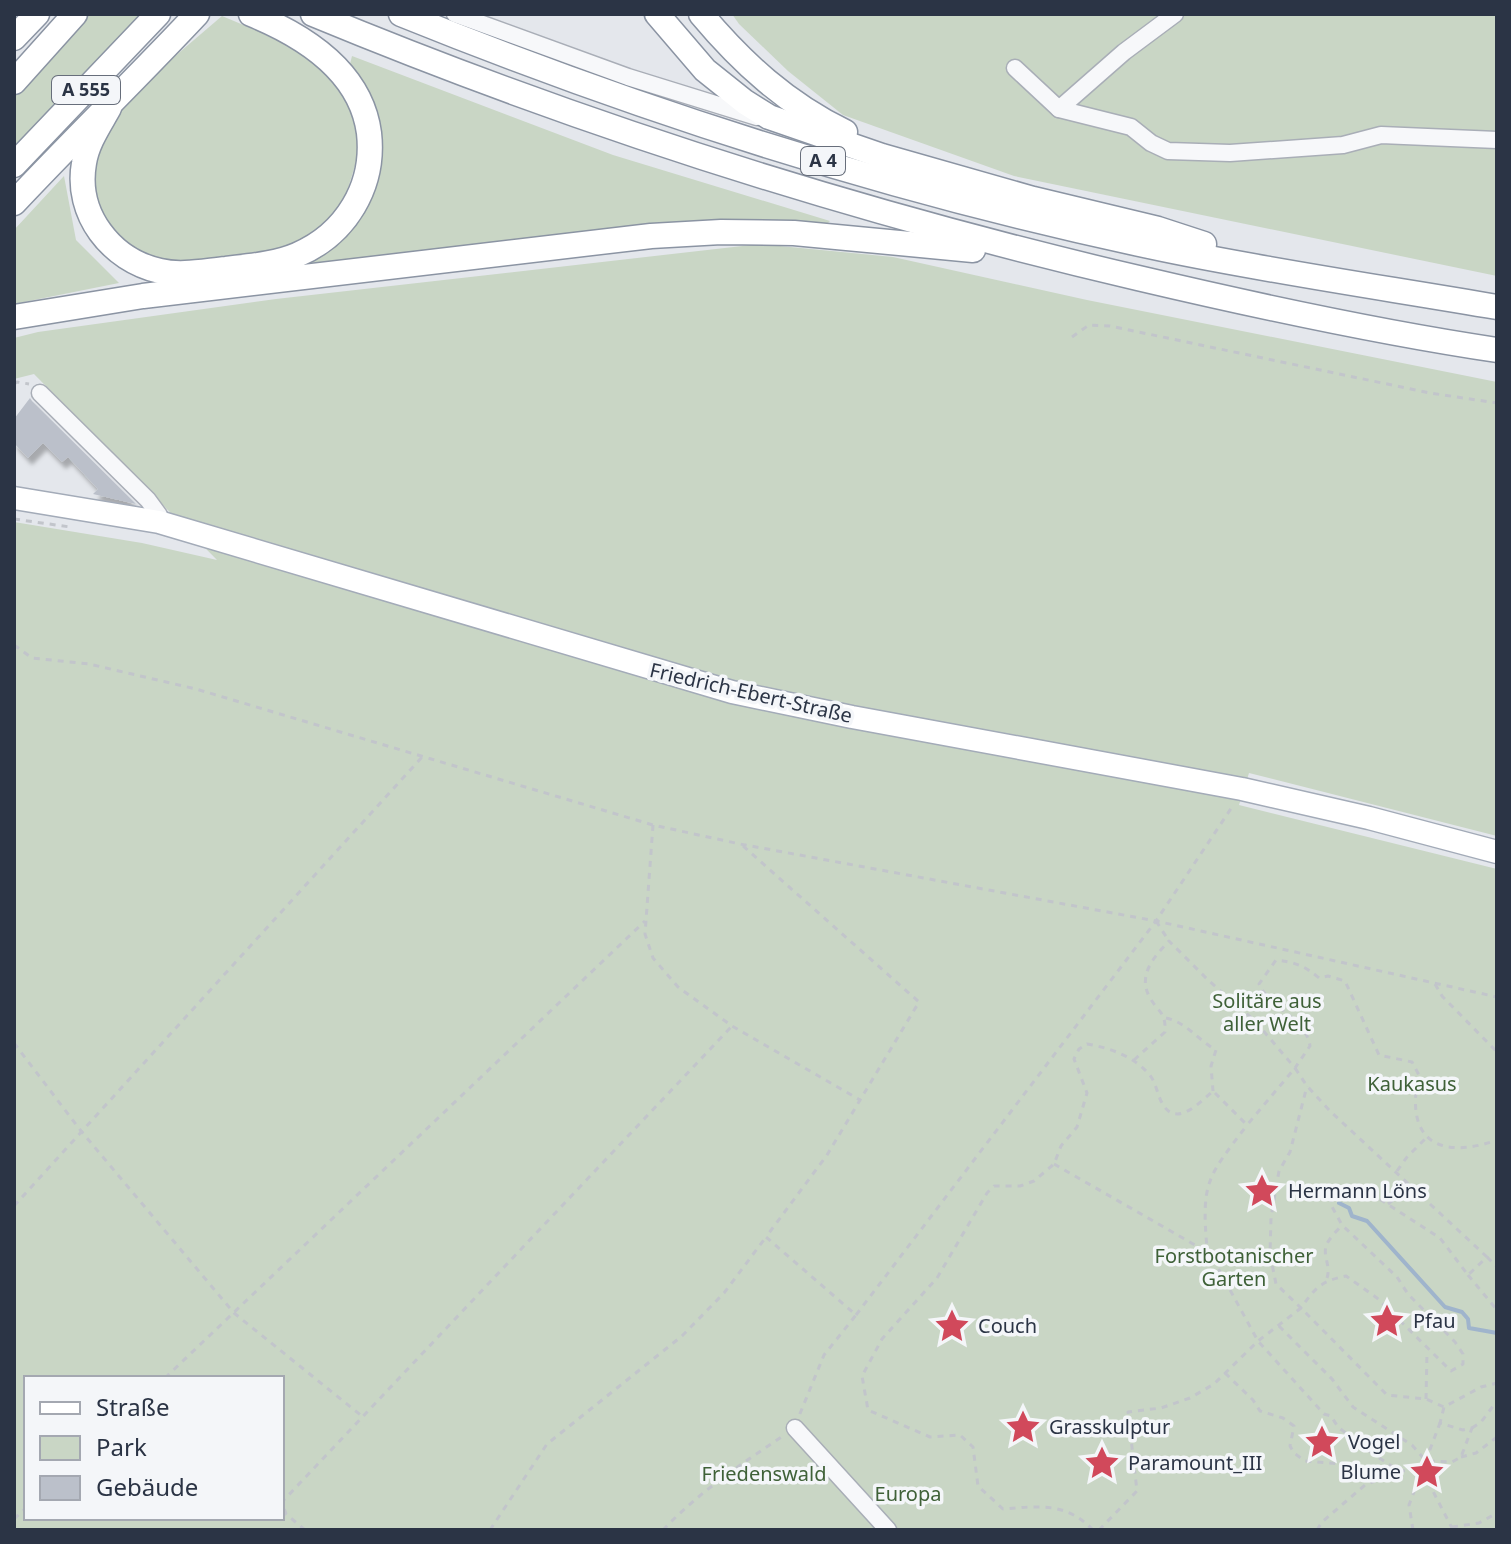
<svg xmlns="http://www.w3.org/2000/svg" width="1511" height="1544" font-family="'Noto Sans',sans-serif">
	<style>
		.green { fill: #c9d6c5; fill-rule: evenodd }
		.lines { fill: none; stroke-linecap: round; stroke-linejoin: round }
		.stream { stroke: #9fb4cc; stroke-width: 4 }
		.building { fill: #bbc0ca; filter: url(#shadow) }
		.minor-casing { stroke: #a9aeb7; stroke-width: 19 }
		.major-casing { stroke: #a3abb8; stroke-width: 25 }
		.highway-casing { stroke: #8b94a3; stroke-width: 27 }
		.path { stroke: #c2c5cb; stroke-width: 3; stroke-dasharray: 6 6; stroke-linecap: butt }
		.minor { stroke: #f7f8fa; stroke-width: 16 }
		.major { stroke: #fff; stroke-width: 22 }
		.highway { stroke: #fff; stroke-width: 24 }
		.labels { text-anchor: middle; stroke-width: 7; stroke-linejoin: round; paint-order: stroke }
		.shield { fill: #f4f6f9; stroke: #676e7b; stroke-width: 2 }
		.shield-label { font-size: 18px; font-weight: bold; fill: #2b3445 }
		.street-label { font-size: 20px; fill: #2b3445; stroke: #f4f6f9 }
		.park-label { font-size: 20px; fill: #3f6138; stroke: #f4f6f9 }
		.poi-label { font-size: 20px; fill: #2b3445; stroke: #f4f6f9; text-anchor: start }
	</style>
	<defs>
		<filter id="shadow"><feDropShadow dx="4" dy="7" stdDeviation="2" flood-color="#0004"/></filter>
	</defs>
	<rect width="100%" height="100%" fill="#e4e7ec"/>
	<g class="green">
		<polygon points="90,14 145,14 14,150 14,96"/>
		<polygon points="732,14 1497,14 1497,276 1014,176 843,115 788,71 739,24"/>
		<polygon points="222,16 258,31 318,61 345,93 360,126 357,159 342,208 322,232 286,250 180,266 128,249 104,220 94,197 96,154 110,122 160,69"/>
		<polygon points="352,56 613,155 830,221 826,225 663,225 509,240 294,269 368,204 383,152 374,106 349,68"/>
		<polygon points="64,176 76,240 119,283 14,304 14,230"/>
		<path d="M760,244L893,257L1087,300L1497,382V836L1249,773L1239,805L1497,869V1530H14V522L142,543L217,560L34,374L14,379V338L38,332L276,299ZM26,1378H282V1518H26Z"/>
	</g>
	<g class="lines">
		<polyline class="stream" points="1339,1203 1349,1208 1352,1216 1367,1221 1445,1307 1462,1312 1468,1319 1469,1328 1497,1333"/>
	</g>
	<polygon class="building" points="30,398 32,401 136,504 93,494 98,489 68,457 62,462 43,443 28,458 14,443 14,419"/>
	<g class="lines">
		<g class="minor-casing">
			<g id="minor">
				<polyline points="455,14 628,77 757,117"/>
				<polyline points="1015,68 1059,109 1131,127 1151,143 1168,151 1230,153 1343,145 1381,135 1497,140"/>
				<polyline points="1059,109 1124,52 1175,14"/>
				<polyline points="40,393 148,500 159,515 159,522"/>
				<polyline points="795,1428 888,1530"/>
			</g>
		</g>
		<g class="major-casing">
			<polyline id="major" points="14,498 159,522 732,692 852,717 1242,789 1369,818 1497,852"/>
		</g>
		<g class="highway-casing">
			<g id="highway">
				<path d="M313,14C581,125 856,212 1138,278C1257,306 1376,332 1497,350"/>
				<path d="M401,14C646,113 904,195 1163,249C1274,272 1386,288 1497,307"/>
				<polyline points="657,14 705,70 745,102 769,117 882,156 1033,199 1158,229 1204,244"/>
				<path d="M701,14C742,63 787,104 845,132"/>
				<polyline points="14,38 37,14"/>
				<polyline points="14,82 75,14"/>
				<path d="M109,108C99,126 87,143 84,163C75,214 111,260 160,271C181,276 204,271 226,269C250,266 276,264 297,255C346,234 375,186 369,133C361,72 305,36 251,14"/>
				<polyline points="14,165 158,14"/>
				<path d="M14,203C74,139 137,78 197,14"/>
				<polyline points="14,317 143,296 651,236 721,232 794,233 973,250"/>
			</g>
		</g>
		<g class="path">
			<polyline points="1072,337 1089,325 1110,326 1430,393 1497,403"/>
			<polyline points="14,384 17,382 29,384"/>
			<polyline points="14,519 70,527"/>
			<polyline points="14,645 32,658 89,664 196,689 653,825 740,844 1156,921 1497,997"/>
			<polyline points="653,825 645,934 653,958 678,987 732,1026 860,1100"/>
			<polyline points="743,846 919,1002 827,1155 766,1237 856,1315 824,1355 799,1416"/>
			<polyline points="1156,921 1169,941"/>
			<polyline points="1435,984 1442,996 1497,1052"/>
			<polyline points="1243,1010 1249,998 1262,991"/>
			<path d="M1166,1018C1186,1022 1198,1040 1216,1050L1211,1066L1213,1091"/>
			<polyline points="14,1043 81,1131 234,1313 363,1417"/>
			<path d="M1134,1060L1165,1032C1166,1012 1159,1013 1150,998C1137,975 1154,957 1169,941L1208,980L1255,1021L1295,1068L1310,1046C1307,1020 1267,1005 1259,984L1276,960C1295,962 1305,966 1319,978L1328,976L1345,981L1379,1055L1412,1062L1419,1075C1404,1139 1438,1161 1497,1140"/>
			<path d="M1054,1164L1202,1249L1207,1248C1201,1181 1208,1177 1247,1125"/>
			<polyline points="1397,1171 1407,1157 1426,1138"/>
			<polyline points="1388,1204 1398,1196 1405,1182"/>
			<polyline points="14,1206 423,756"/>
			<polyline points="1207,1248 1258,1341 1324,1414 1331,1416 1338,1427 1372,1453 1399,1471 1422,1470 1453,1530"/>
			<polyline points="1487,1257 1497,1267"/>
			<polyline points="1468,1275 1497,1310"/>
			<path d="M1327,1278C1331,1267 1323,1256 1326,1246C1329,1238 1337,1231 1342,1225"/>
			<polyline points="856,1315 1156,921 1234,804"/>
			<polyline points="1279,1326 1332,1379 1353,1407 1412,1445 1426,1461 1452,1462 1461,1457 1472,1428 1463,1430 1440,1423 1444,1407 1481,1387 1497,1383"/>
			<polyline points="1225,1373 1253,1400 1260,1411 1283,1418 1294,1426 1290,1446 1294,1453 1305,1461 1343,1464 1371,1483"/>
			<polyline points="165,1378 645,921"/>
			<polyline points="1426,1399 1427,1351"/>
			<polyline points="1472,1428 1481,1422 1497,1401"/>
			<polyline points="1461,1457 1476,1453 1497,1437"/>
			<polyline points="14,1519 26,1508"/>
			<polyline points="1452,1527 1479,1523 1497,1513"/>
			<polyline points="305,1530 286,1514 282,1502 732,1026"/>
			<polyline points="490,1530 547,1444 682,1336 724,1293 766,1237"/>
			<path d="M663,1530C698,1493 741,1464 783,1436"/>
			<path d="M1093,1530C1066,1502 1039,1506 1003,1509L978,1486L973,1447L960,1435L930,1437L868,1410L862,1376L882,1339L937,1278L987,1193L994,1186H1020L1034,1181L1054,1164L1061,1146L1077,1127L1087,1093L1074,1059L1079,1049L1087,1044C1110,1048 1133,1056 1149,1074C1156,1082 1157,1094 1162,1103C1176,1129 1200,1102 1213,1091L1247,1125L1295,1068L1307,1086L1330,1111L1487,1257L1468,1275L1440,1238L1358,1185C1346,1189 1334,1189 1330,1203L1342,1225L1397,1277L1408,1294L1455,1342L1463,1354V1364L1451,1371L1377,1298L1346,1276C1321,1281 1315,1288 1301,1308L1276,1284L1270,1254L1271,1218L1279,1171L1290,1152L1307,1086"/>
			<polyline points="1099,1530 1137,1491 1128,1412 1161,1408 1190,1398 1214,1384 1258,1341 1301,1308 1387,1395 1426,1399 1444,1407"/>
			<polyline points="1317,1530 1322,1522 1365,1485 1399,1471"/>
			<polyline points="1413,1530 1409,1505 1440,1423"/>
		</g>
		<use href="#minor" class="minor"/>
		<use href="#major" class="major"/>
		<use href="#highway" class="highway"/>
	</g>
	<defs>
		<g id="sight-bare" transform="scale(2.76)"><path d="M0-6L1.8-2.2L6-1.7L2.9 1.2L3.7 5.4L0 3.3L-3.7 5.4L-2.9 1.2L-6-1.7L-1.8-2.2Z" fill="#d1495b" stroke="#f4f6f9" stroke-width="2.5" paint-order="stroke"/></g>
	</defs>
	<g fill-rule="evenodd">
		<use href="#sight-bare" x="1262" y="1191"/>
		<use href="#sight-bare" x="1387" y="1321"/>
		<use href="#sight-bare" x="952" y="1326"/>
		<use href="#sight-bare" x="1023" y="1427"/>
		<use href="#sight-bare" x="1322" y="1442"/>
		<use href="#sight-bare" x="1102" y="1463"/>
		<use href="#sight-bare" x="1427" y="1472"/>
	</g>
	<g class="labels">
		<g class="shield">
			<rect x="52" y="76" width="68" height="28" rx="6"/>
			<rect x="801" y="147" width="44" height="28" rx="6"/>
		</g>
		<g class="shield-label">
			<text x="86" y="96">A 555</text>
			<text x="823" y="167">A 4</text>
		</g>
		<g class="street-label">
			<text transform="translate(751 693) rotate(13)" y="7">Friedrich-Ebert-Straße</text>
		</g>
		<g class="park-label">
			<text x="1267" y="1008">Solitäre aus<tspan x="1267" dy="23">aller Welt</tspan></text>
			<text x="1412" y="1091">Kaukasus</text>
			<text x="1234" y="1263">Forstbotanischer<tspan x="1234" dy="23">Garten</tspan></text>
			<text x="764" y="1481">Friedenswald</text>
			<text x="908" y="1501">Europa</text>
		</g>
		<g class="poi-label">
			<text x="1288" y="1198">Hermann Löns</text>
			<text x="1413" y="1328">Pfau</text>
			<text x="978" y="1333">Couch</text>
			<text x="1049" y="1434">Grasskulptur</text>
			<text x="1348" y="1449">Vogel</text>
			<text x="1128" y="1470">Paramount_III</text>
			<text x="1401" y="1479" text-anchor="end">Blume</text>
		</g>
	</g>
	<rect width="1511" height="1544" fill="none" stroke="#2b3445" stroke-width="32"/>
	<rect x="24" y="1376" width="260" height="144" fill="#f4f6f9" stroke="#a4a8b1" stroke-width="2"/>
	<rect x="40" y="1402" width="40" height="12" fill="#ffffff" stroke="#a4a8b1" stroke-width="2"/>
	<text x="96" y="1416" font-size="24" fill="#2b3445">Straße</text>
	<rect x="40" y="1436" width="40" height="24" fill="#c9d6c5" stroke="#a4a8b1" stroke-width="2"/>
	<text x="96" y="1456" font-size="24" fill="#2b3445">Park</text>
	<rect x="40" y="1476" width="40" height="24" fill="#bbc0ca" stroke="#a4a8b1" stroke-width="2"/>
	<text x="96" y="1496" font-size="24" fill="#2b3445">Gebäude</text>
</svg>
